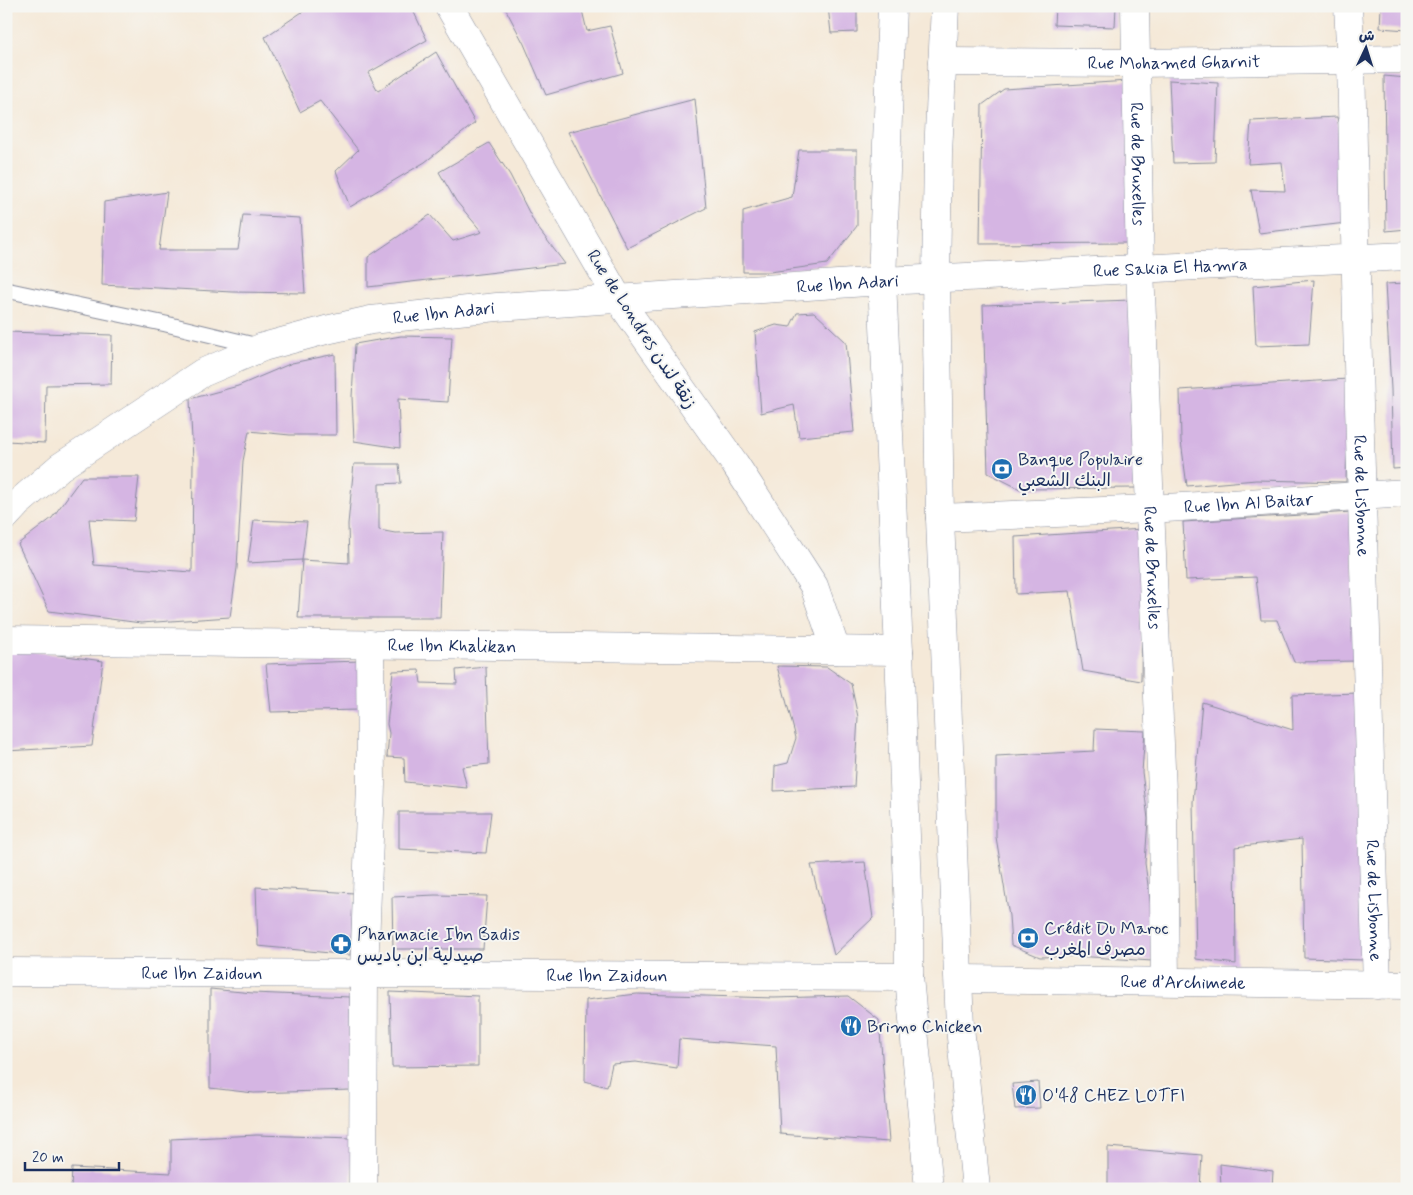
<svg xmlns="http://www.w3.org/2000/svg" width="1413" height="1195" font-family="Mynerve,'Playpen Sans Arabic',sans-serif">
	<style>
		.building { fill: #d5b5e3 }
		.lines { fill: none; stroke-linecap: round; stroke-linejoin: round }
		.lane-casing { stroke: #888c9b; stroke-width: 17 }
		.street-casing { stroke: #888c9b; stroke-width: 29 }
		.primary-casing { stroke: #888c9b; stroke-width: 29 }
		.lane { stroke: #fff; stroke-width: 15 }
		.street { stroke: #fff; stroke-width: 28 }
		.primary { stroke: #fff; stroke-width: 28 }
		.labels { text-anchor: middle; stroke-width: 4; stroke-linejoin: round; paint-order: stroke }
		.street-label { font-size: 18px; fill: #1b2f5e; stroke: #f6f6f2 }
		.poi-label { font-size: 18px; fill: #1b2f5e; stroke: #f6f6f2; text-anchor: start }
	</style>
	<rect width="100%" height="100%" fill="#f6f6f2"/>
	<filter id="ink" filterUnits="userSpaceOnUse"><feTurbulence type="fractalNoise" baseFrequency=".02" numOctaves="2"/><feDisplacementMap in="SourceGraphic" scale="10" xChannelSelector="R" yChannelSelector="G"/><feConvolveMatrix kernelMatrix="1 2 1 2 8 2 1 2 1" color-interpolation-filters="sRGB"/></filter>
	<filter id="wash" filterUnits="userSpaceOnUse"><feTurbulence type="fractalNoise" baseFrequency=".0096" numOctaves="4" result="noise"/><feDisplacementMap in="SourceGraphic" scale="20" xChannelSelector="R" yChannelSelector="G"/><feGaussianBlur stdDeviation="1.12" result="paint"/><feColorMatrix in="noise" values="0 0 0 0 0 0 0 0 0 0 0 0 0 0 0 0 0 1.4 0 .05"/><feComposite in="paint" operator="in"/></filter>
	<g filter="url(#wash)">
		<rect width="100%" height="100%" fill="#f5e9d8"/>
		<g id="blocks">
			<g class="building">
				<polygon points="311,6 411,6 427,40 368,73 378,91 436,52 475,123 425,162 350,207 336,171 358,150 320,101 300,112 265,37"/>
				<polygon points="504,6 581,6 587,31 610,26 623,73 546,95 524,44"/>
				<polygon points="828,6 857,6 857,32 831,33"/>
				<polygon points="1055,6 1116,6 1115,27 1054,25"/>
				<polygon points="1381,6 1407,6 1407,30 1380,28"/>
				<polygon points="1384,76 1407,78 1407,229 1386,231"/>
				<polygon points="1169,80 1218,83 1215,162 1173,163"/>
				<polygon points="1128,81 1130,243 980,244 982,105 1004,89"/>
				<polygon points="695,99 706,208 627,248 568,132"/>
				<polygon points="1337,117 1345,158 1346,223 1259,233 1251,190 1285,191 1282,162 1248,164 1251,121"/>
				<polygon points="489,143 510,175 535,224 565,264 368,287 368,257 430,215 453,241 482,232 456,201 439,172"/>
				<polygon points="799,150 857,150 857,226 827,264 770,272 743,272 743,211 792,197"/>
				<polygon points="167,192 159,250 238,250 243,215 300,218 305,293 232,292 102,285 104,202"/>
				<polygon points="1314,280 1309,344 1256,346 1253,286"/>
				<polygon points="1407,283 1407,468 1393,469 1391,389 1385,284"/>
				<polygon points="1132,300 1136,488 1020,489 988,473 983,305"/>
				<polygon points="814,312 846,342 854,432 799,437 794,405 761,413 755,332 776,325 790,327 797,313"/>
				<polygon points="6,332 112,335 111,384 46,385 45,443 6,441"/>
				<polygon points="401,336 452,337 448,402 398,399 400,448 354,441 352,397 355,344"/>
				<polygon points="335,354 336,435 290,435 249,431 243,461 237,568 230,617 141,623 49,611 18,544 52,518 82,477 139,477 134,521 89,519 94,565 192,572 193,460 190,399 238,386 292,363"/>
				<polygon points="1348,379 1346,482 1256,480 1187,486 1181,441 1180,390"/>
				<polygon points="354,464 399,464 401,483 379,484 379,530 395,533 443,532 440,618 298,618 302,560 349,563 348,524"/>
				<polygon points="1352,512 1358,661 1294,662 1277,620 1261,620 1256,577 1186,580 1183,522"/>
				<polygon points="254,520 307,522 302,560 248,563"/>
				<polygon points="1143,529 1141,681 1083,671 1070,591 1016,594 1015,537"/>
				<polygon points="6,651 29,651 103,661 92,746 6,751"/>
				<polygon points="360,661 359,710 271,712 266,664"/>
				<polygon points="777,666 827,667 851,684 858,717 854,787 774,791 775,766 788,763 796,738"/>
				<polygon points="486,667 489,764 462,767 467,788 405,782 404,758 387,757 389,733 387,724 393,671 419,670 421,683 457,684 456,670"/>
				<polygon points="1360,693 1364,960 1304,958 1302,839 1235,847 1236,964 1196,959 1193,802 1202,702 1293,730 1292,695"/>
				<polygon points="1095,729 1145,731 1142,772 1148,819 1145,863 1152,915 1152,961 1076,956 1040,957 1011,945 1009,916 996,837 996,756 1094,751"/>
				<polygon points="399,812 491,812 486,853 399,849"/>
				<polygon points="865,862 873,918 834,955 811,865"/>
				<polygon points="1404,874 1407,874 1407,948 1405,948"/>
				<polygon points="256,887 354,893 350,955 258,946"/>
				<polygon points="435,895 487,896 483,949 393,949 392,897"/>
				<polygon points="210,989 253,993 350,997 351,1090 254,1093 210,1088"/>
				<polygon points="390,992 478,996 478,1066 392,1067"/>
				<polygon points="637,994 774,998 848,996 879,1020 889,1142 780,1134 776,1046 679,1039 677,1068 636,1062 612,1064 607,1087 585,1081 586,1000"/>
				<polygon points="1038,1082 1040,1108 1015,1109 1012,1084"/>
				<polygon points="257,1135 353,1138 351,1189 71,1189 72,1168 171,1173 171,1139"/>
				<polygon points="1108,1147 1202,1155 1200,1189 1108,1189"/>
				<polygon points="1220,1164 1273,1171 1272,1189 1221,1189"/>
			</g>
		</g>
	</g>
	<g filter="url(#ink)">
		<use href="#blocks" fill-opacity="0" stroke="#888c9b" stroke-width="1"/>
		<g class="lines">
			<g class="lane-casing">
				<polyline id="lane" points="6,290 166,324 258,346"/>
			</g>
			<g class="street-casing">
				<g id="street">
					<polyline points="449,6 619,300 735,464 814,586 836,650"/>
					<path id="s1" d="M1135,6L1140,270L1163,815L1165,981"/>
					<path id="s2" d="M1348,6L1351,62L1359,405L1377,985"/>
					<path id="s3" d="M942,62L1137,63L1407,59"/>
					<path id="s4" d="M6,516L18,503L60,467L202,373L263,347L326,330L371,320L497,307L882,281L1407,256"/>
					<path id="s5" d="M940,518L1150,509L1407,493"/>
					<path id="s6" d="M6,640L899,651"/>
					<path id="s7" d="M6,972L909,977"/>
					<path id="s8" d="M959,979L1407,985"/>
					<polyline points="363,1189 364,973 371,785 370,644"/>
				</g>
			</g>
			<g class="primary-casing">
				<g id="primary">
					<polyline points="892,6 882,281 899,651 909,915 909,977 929,1189"/>
					<polyline points="945,6 938,154 936,280 940,518 960,1027 976,1189"/>
				</g>
			</g>
			<use href="#lane" class="lane"/>
			<use href="#street" class="street"/>
			<use href="#primary" class="primary"/>
		</g>
	</g>
	<defs>
		<g id="bank-disc" transform="scale(1.125)"><circle r="9.5" fill="#1f6fb2" stroke="#f6f6f2"/><path d="M-6-4H6V4H-6ZM0-2.3a2.3 2.3 0 1 0 0 4.6a2.3 2.3 0 1 0 0-4.6Z" fill="#fff"/></g>
		<g id="pharmacy-disc" transform="scale(1.125)"><circle r="9.5" fill="#1f6fb2" stroke="#f6f6f2"/><path d="M-2-6h4v4h4v4h-4v4h-4v-4h-4v-4h4Z" fill="#fff"/></g>
		<g id="restaurant-disc" transform="scale(1.125)"><circle r="9.5" fill="#1f6fb2" stroke="#f6f6f2"/><path d="M-5-6h1v4h1v-4h1v4h1v-4h1v5L-1.5 .5V6h-2V.5L-5-1ZM5-6V6H3V1.5H1.5Q1.5-4 5-6Z" fill="#fff"/></g>
	</defs>
	<g fill-rule="evenodd">
		<use href="#bank-disc" x="1002" y="469"/>
		<use href="#bank-disc" x="1028" y="938"/>
		<use href="#pharmacy-disc" x="341" y="944"/>
		<use href="#restaurant-disc" x="851" y="1026"/>
		<use href="#restaurant-disc" x="1026" y="1095"/>
	</g>
	<g class="labels">
		<g class="street-label">
			<text dy="6" stroke="none"><textPath href="#s3" startOffset="232">Rue Mohamed Gharnit</textPath></text>
			<text dy="6" stroke="none"><textPath href="#s1" startOffset="158">Rue de Bruxelles</textPath></text>
			<text dy="6" stroke="none"><textPath href="#s4" startOffset="1222">Rue Sakia El Hamra</textPath></text>
			<text dy="6" stroke="none"><textPath href="#s4" startOffset="899">Rue Ibn Adari</textPath></text>
			<text dy="6" stroke="none"><textPath href="#s4" startOffset="494">Rue Ibn Adari</textPath></text>
			<text transform="translate(642 329) rotate(57)" y="6">Rue de Londres زنقة لندن</text>
			<text dy="6" stroke="none"><textPath href="#s2" startOffset="490">Rue de Lisbonne</textPath></text>
			<text dy="6" stroke="none"><textPath href="#s5" startOffset="309">Rue Ibn Al Baitar</textPath></text>
			<text dy="6" stroke="none"><textPath href="#s1" startOffset="562">Rue de Bruxelles</textPath></text>
			<text dy="6" stroke="none"><textPath href="#s6" startOffset="446">Rue Ibn Khalikan</textPath></text>
			<text dy="6" stroke="none"><textPath href="#s2" startOffset="895">Rue de Lisbonne</textPath></text>
			<text dy="6" stroke="none"><textPath href="#s7" startOffset="196">Rue Ibn Zaidoun</textPath></text>
			<text dy="6" stroke="none"><textPath href="#s7" startOffset="601">Rue Ibn Zaidoun</textPath></text>
			<text dy="6" stroke="none"><textPath href="#s8" startOffset="224">Rue d’Archimede</textPath></text>
		</g>
		<g class="poi-label">
			<text x="1018" y="465">Banque Populaire<tspan x="1018" dy="21">البنك الشعبي</tspan></text>
			<text x="1044" y="934">Crédit Du Maroc<tspan x="1044" dy="21">مصرف المغرب</tspan></text>
			<text x="357" y="940">Pharmacie Ibn Badis<tspan x="357" dy="21">صيدلية ابن باديس</tspan></text>
			<text x="867" y="1032">Brimo Chicken</text>
			<text x="1042" y="1101">O'48 CHEZ LOTFI</text>
		</g>
	</g>
	<rect width="1413" height="1195" fill="none" stroke="#f6f6f2" stroke-width="25"/>
	<g transform="translate(1366 48) rotate(4)" stroke="#f6f6f2" stroke-width="4" paint-order="stroke">
	<path d="M0-4L9 19L0 12L-9 19Z" fill="#1b2f5e"/>
	<text y="-8" font-size="14" font-weight="bold" text-anchor="middle" fill="#1b2f5e">ش</text>
	</g>
	<path d="M25 1162v8h94v-8" fill="none" stroke="#1b2f5e" stroke-width="2.5"/>
	<text x="32" y="1162" font-size="15" fill="#1b2f5e" stroke="#f6f6f2" stroke-width="4" paint-order="stroke">20 m</text>
</svg>
